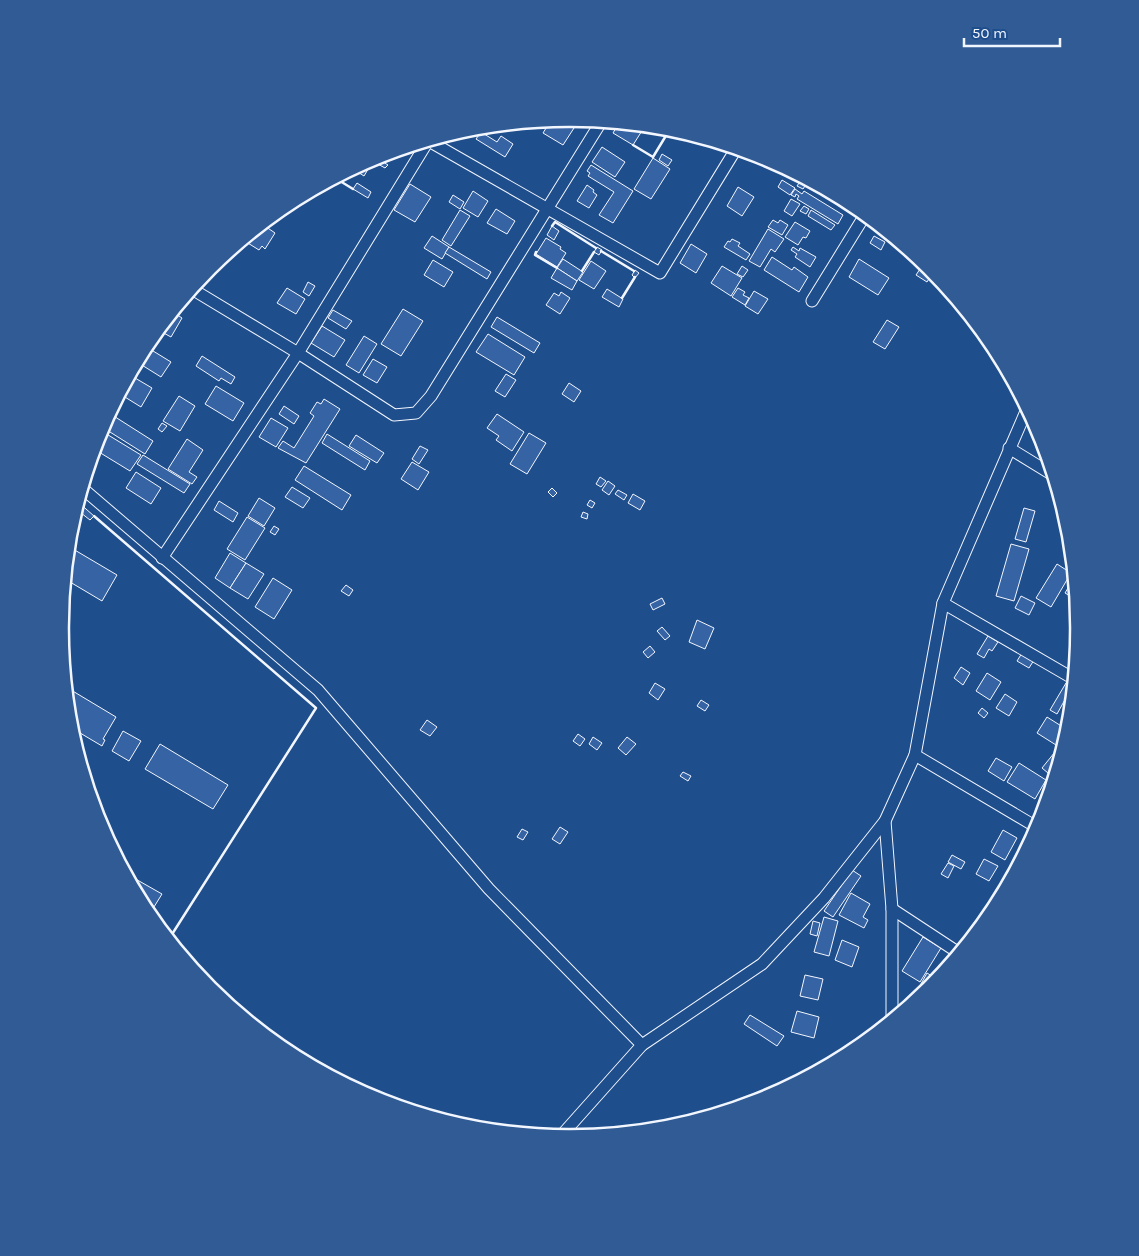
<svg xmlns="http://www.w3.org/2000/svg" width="1139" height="1256" font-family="Karla,sans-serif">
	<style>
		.building { fill: #3563a3; stroke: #f2f6ff }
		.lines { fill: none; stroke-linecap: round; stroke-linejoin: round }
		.minor-casing { stroke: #f2f6ff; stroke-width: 13 }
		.minor { stroke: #1f4e8c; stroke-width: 11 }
		.wall { stroke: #f2f6ff; stroke-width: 2.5 }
		.rim { fill: none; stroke: #f2f6ff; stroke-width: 2.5 }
	</style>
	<rect width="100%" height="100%" fill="#1f4e8c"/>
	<g class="building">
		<polygon points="551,120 559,120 574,128 563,145 543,133"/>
		<polygon points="537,122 533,128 524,123"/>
		<polygon points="619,123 645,126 633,145 613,133"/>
		<polygon points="481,132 497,142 501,136 513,144 505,157 476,139"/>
		<polygon points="700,138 715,142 713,146"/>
		<polygon points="602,147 625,162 615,177 592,162"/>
		<polygon points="662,154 672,160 668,166 659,160"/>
		<polygon points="373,158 374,159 364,176 353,169"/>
		<polygon points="653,158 670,169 651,199 634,189"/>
		<polygon points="380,160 388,165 385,168 378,164"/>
		<polygon points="591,165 633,191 613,223 599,215 614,192 588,176 590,173 587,171"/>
		<polygon points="782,180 795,188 790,195 778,187"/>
		<polygon points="801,180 807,183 803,189 797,186"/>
		<polygon points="357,183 371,192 368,198 353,189"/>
		<polygon points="410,184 431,197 415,222 394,210"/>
		<polygon points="587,185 594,190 593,192 597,195 589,208 577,201"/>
		<polygon points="738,187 754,197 742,216 727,206"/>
		<polygon points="795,189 802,194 804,191 843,215 838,224 797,199 799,196 796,194 795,197 791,195"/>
		<polygon points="473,191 488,201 478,217 463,208"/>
		<polygon points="453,195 464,202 460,209 449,202"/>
		<polygon points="791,199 800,204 792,216 784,211"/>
		<polygon points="804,206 809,209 806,214 800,211"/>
		<polygon points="496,209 515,221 507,234 487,223"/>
		<polygon points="460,210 470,216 451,246 442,240"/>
		<polygon points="811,210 835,225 831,230 808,216"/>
		<polygon points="773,220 778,223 780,220 788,225 782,235 768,227"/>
		<polygon points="795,222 810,231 806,238 803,237 798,245 785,237"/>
		<polygon points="262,224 275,233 265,249 262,246 259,250 243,240"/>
		<polygon points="552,226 559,231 554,240 547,235"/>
		<polygon points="768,229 784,239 775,252 771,249 760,267 749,261"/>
		<polygon points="432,236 449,247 442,259 424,248"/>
		<polygon points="874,236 885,242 881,250 870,243"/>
		<polygon points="546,238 561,247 560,249 566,253 557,267 536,254"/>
		<polygon points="732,239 740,243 738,246 750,254 746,260 724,247 728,241 730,242"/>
		<polygon points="691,244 707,254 696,273 680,263"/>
		<polygon points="449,247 491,272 487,279 445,253"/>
		<polygon points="597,247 602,250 599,255 594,252"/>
		<polygon points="793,247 799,251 800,248 816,257 810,267 795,257 797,254 791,250"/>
		<polygon points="772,257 792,270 794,267 808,277 799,292 764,270"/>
		<polygon points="563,259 583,272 577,281 557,268"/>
		<polygon points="859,259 889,278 878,295 849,277"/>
		<polygon points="433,260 453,272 444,287 424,275"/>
		<polygon points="591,261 606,271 594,289 579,280"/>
		<polygon points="924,263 933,272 927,282 916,275"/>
		<polygon points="722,266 742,278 731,296 711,283"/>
		<polygon points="742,266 748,270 743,277 737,274"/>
		<polygon points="557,268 577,281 572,290 551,278"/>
		<polygon points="635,270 639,273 635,278 632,275"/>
		<polygon points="937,276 947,289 934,281"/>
		<polygon points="308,282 315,286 309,296 303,292"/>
		<polygon points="287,288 305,299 296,314 277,303"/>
		<polygon points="738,288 745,292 743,295 749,298 745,305 732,297"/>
		<polygon points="607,289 623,299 619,307 602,297"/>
		<polygon points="754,291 768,299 758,314 745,306"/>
		<polygon points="561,292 570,298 560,314 546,305 554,293 559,296"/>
		<polygon points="403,309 423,321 401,356 381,344"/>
		<polygon points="333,310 352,321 346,329 328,318"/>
		<polygon points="173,312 182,318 171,337 158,330"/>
		<polygon points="497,317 540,343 534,353 491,327"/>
		<polygon points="887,320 899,327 885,349 873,342"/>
		<polygon points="322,326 345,340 334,357 311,343"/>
		<polygon points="488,334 525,357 514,375 476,352"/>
		<polygon points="364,336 377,344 359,373 346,365"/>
		<polygon points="145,346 171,362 161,377 137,362"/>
		<polygon points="202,356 235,377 231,384 221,378 219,381 196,366"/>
		<polygon points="373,359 387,367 377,383 363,375"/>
		<polygon points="506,374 516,380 505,397 495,391"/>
		<polygon points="130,375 152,388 141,407 120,394"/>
		<polygon points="569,383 581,391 574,402 562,394"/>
		<polygon points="216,386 244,403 233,421 205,404"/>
		<polygon points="179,396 195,406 180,431 163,421"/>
		<polygon points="324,399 340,409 306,463 278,448 283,441 294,448 314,416 310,413 317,402 321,404"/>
		<polygon points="284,406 299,416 294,424 279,414"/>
		<polygon points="109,413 153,441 145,454 102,427"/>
		<polygon points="497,414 524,432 512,451 496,440 499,436 487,428"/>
		<polygon points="271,418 288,428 276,447 259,437"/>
		<polygon points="162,423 167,426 162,432 158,429"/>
		<polygon points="100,430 141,455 130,471 94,449"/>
		<polygon points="529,433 546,443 527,474 510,464"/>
		<polygon points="327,434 370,461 365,470 322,443"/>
		<polygon points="356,435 384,453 377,463 349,446"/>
		<polygon points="187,439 203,450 189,472 197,477 192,484 168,469"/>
		<polygon points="420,446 428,450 419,464 412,459"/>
		<polygon points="143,455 190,484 184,493 137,464"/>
		<polygon points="412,462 429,472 418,490 401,479"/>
		<polygon points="304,466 351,495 342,510 295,480"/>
		<polygon points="136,472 161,488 151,504 126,488"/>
		<polygon points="600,477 606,481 601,487 596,484"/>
		<polygon points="608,481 615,486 609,495 602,490"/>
		<polygon points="292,487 310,498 303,508 285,497"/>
		<polygon points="552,488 557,493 553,497 548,492"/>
		<polygon points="618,490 627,495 624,500 615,494"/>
		<polygon points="633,494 645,501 640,510 628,503"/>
		<polygon points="259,498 275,508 264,526 248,516"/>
		<polygon points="590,500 595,503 592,508 587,505"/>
		<polygon points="219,501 238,513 233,522 214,510"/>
		<polygon points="78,502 94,516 90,520 76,509"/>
		<polygon points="1024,508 1035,511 1026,542 1015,539"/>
		<polygon points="583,512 588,514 587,519 581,517"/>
		<polygon points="247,517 265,528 245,560 227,549"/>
		<polygon points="274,526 279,529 275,535 270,532"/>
		<polygon points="1011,544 1029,549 1014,601 996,596"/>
		<polygon points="73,549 117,575 102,601 65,579 67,560"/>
		<polygon points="230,553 246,563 230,588 215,578"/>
		<polygon points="246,563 264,574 248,599 230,588"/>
		<polygon points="1057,564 1071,573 1051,607 1036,598"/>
		<polygon points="273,578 292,590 274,619 255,607"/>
		<polygon points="1074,578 1075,591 1072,597 1065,593"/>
		<polygon points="346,585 353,590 349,596 341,591"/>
		<polygon points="1021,596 1035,603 1029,615 1015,608"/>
		<polygon points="662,598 665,604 653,610 650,604"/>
		<polygon points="697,620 714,628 705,649 689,642"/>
		<polygon points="662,627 670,636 665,640 657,631"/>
		<polygon points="988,636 998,642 992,651 989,649 984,658 977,654"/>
		<polygon points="650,646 655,652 648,658 643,652"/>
		<polygon points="1022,653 1034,660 1029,668 1017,661"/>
		<polygon points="961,667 970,673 963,685 954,678"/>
		<polygon points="987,673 1001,682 990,700 976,691"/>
		<polygon points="655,683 665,689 658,700 649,693"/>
		<polygon points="1066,683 1072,687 1057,714 1050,710"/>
		<polygon points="66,687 116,717 103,739 105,740 102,746 70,727"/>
		<polygon points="1005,694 1017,702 1009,716 996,708"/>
		<polygon points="701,700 709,705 705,711 697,706"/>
		<polygon points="982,708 988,713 984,718 978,713"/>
		<polygon points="1047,717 1066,729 1056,745 1037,733"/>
		<polygon points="427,720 437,727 430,736 420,730"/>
		<polygon points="123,731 141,741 129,761 112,751"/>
		<polygon points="578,734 585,739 580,746 573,741"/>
		<polygon points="593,737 602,743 597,750 589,744"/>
		<polygon points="627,737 636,744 626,755 618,748"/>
		<polygon points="160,744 228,785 213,809 145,769"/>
		<polygon points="1059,747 1062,750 1054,778 1042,768"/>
		<polygon points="996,758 1012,767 1004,781 988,771"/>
		<polygon points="1019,763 1046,780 1035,799 1007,782"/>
		<polygon points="683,772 691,776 688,781 680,776"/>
		<polygon points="560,827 568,832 560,844 552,839"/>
		<polygon points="522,829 528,832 523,840 517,837"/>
		<polygon points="1003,830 1017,838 1005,860 991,852"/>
		<polygon points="952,855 965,862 961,869 948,862"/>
		<polygon points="984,859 998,866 989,881 976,874"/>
		<polygon points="948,863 954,866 948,878 941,874"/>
		<polygon points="852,870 861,876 833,917 824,911"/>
		<polygon points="125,873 162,894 149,915 146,911"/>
		<polygon points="851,893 870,904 863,917 868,920 864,928 839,915"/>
		<polygon points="824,917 838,921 829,956 814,952"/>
		<polygon points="813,921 820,923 817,936 810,934"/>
		<polygon points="923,937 941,948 920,982 902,971"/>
		<polygon points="842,940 859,947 852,967 835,960"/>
		<polygon points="927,973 937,979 923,994 917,991"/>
		<polygon points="805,975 823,979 818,1000 800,996"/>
		<polygon points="797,1011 819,1017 814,1038 791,1032"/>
		<polygon points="750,1015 784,1036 777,1046 744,1024"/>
		<polygon points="861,1036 867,1040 857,1048 855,1047"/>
	</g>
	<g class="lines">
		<g class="minor-casing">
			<g id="minor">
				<polyline points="429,141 660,273 736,149"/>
				<polyline points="192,289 298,353 394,415 416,413 431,396 601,122"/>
				<polyline points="812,301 865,215"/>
				<polyline points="1009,448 1053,475"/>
				<polyline points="82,488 318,690 489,889 642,1045"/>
				<polyline points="162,558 298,353 428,141"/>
				<polyline points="943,603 1074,679"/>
				<polyline points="915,755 1038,828"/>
				<polyline points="885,821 892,909 892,1019"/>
				<polyline points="892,909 959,953"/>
				<polyline points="560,1137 642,1045 762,964 824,898 885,821 915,755 943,603 1027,409"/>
			</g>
		</g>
		<use href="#minor" class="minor"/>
		<g class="wall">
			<polyline points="633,145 653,157 670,129"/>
			<polyline points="340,181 353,189"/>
			<polyline points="552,226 555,222 596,248"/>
			<polyline points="601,251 634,271"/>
			<polyline points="536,252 535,255 557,268"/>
			<polyline points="582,271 594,252"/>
			<polyline points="622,298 635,277"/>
			<polyline points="94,516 316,708 169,939"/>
		</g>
	</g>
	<path d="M0 0H1139V1256H0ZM569 127H570A500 500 0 0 1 1070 627V629A500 500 0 0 1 570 1129H569A500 500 0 0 1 69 629V627A500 500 0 0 1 569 127Z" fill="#305b95" fill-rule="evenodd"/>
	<path class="rim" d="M569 127H570A500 500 0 0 1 1070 627V629A500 500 0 0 1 570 1129H569A500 500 0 0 1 69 629V627A500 500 0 0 1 569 127Z"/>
	<path d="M964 38v8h96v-8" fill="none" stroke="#f2f6ff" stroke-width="2.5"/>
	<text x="972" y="38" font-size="15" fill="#f2f6ff" stroke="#1f4e8c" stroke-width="4" paint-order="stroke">50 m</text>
</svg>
